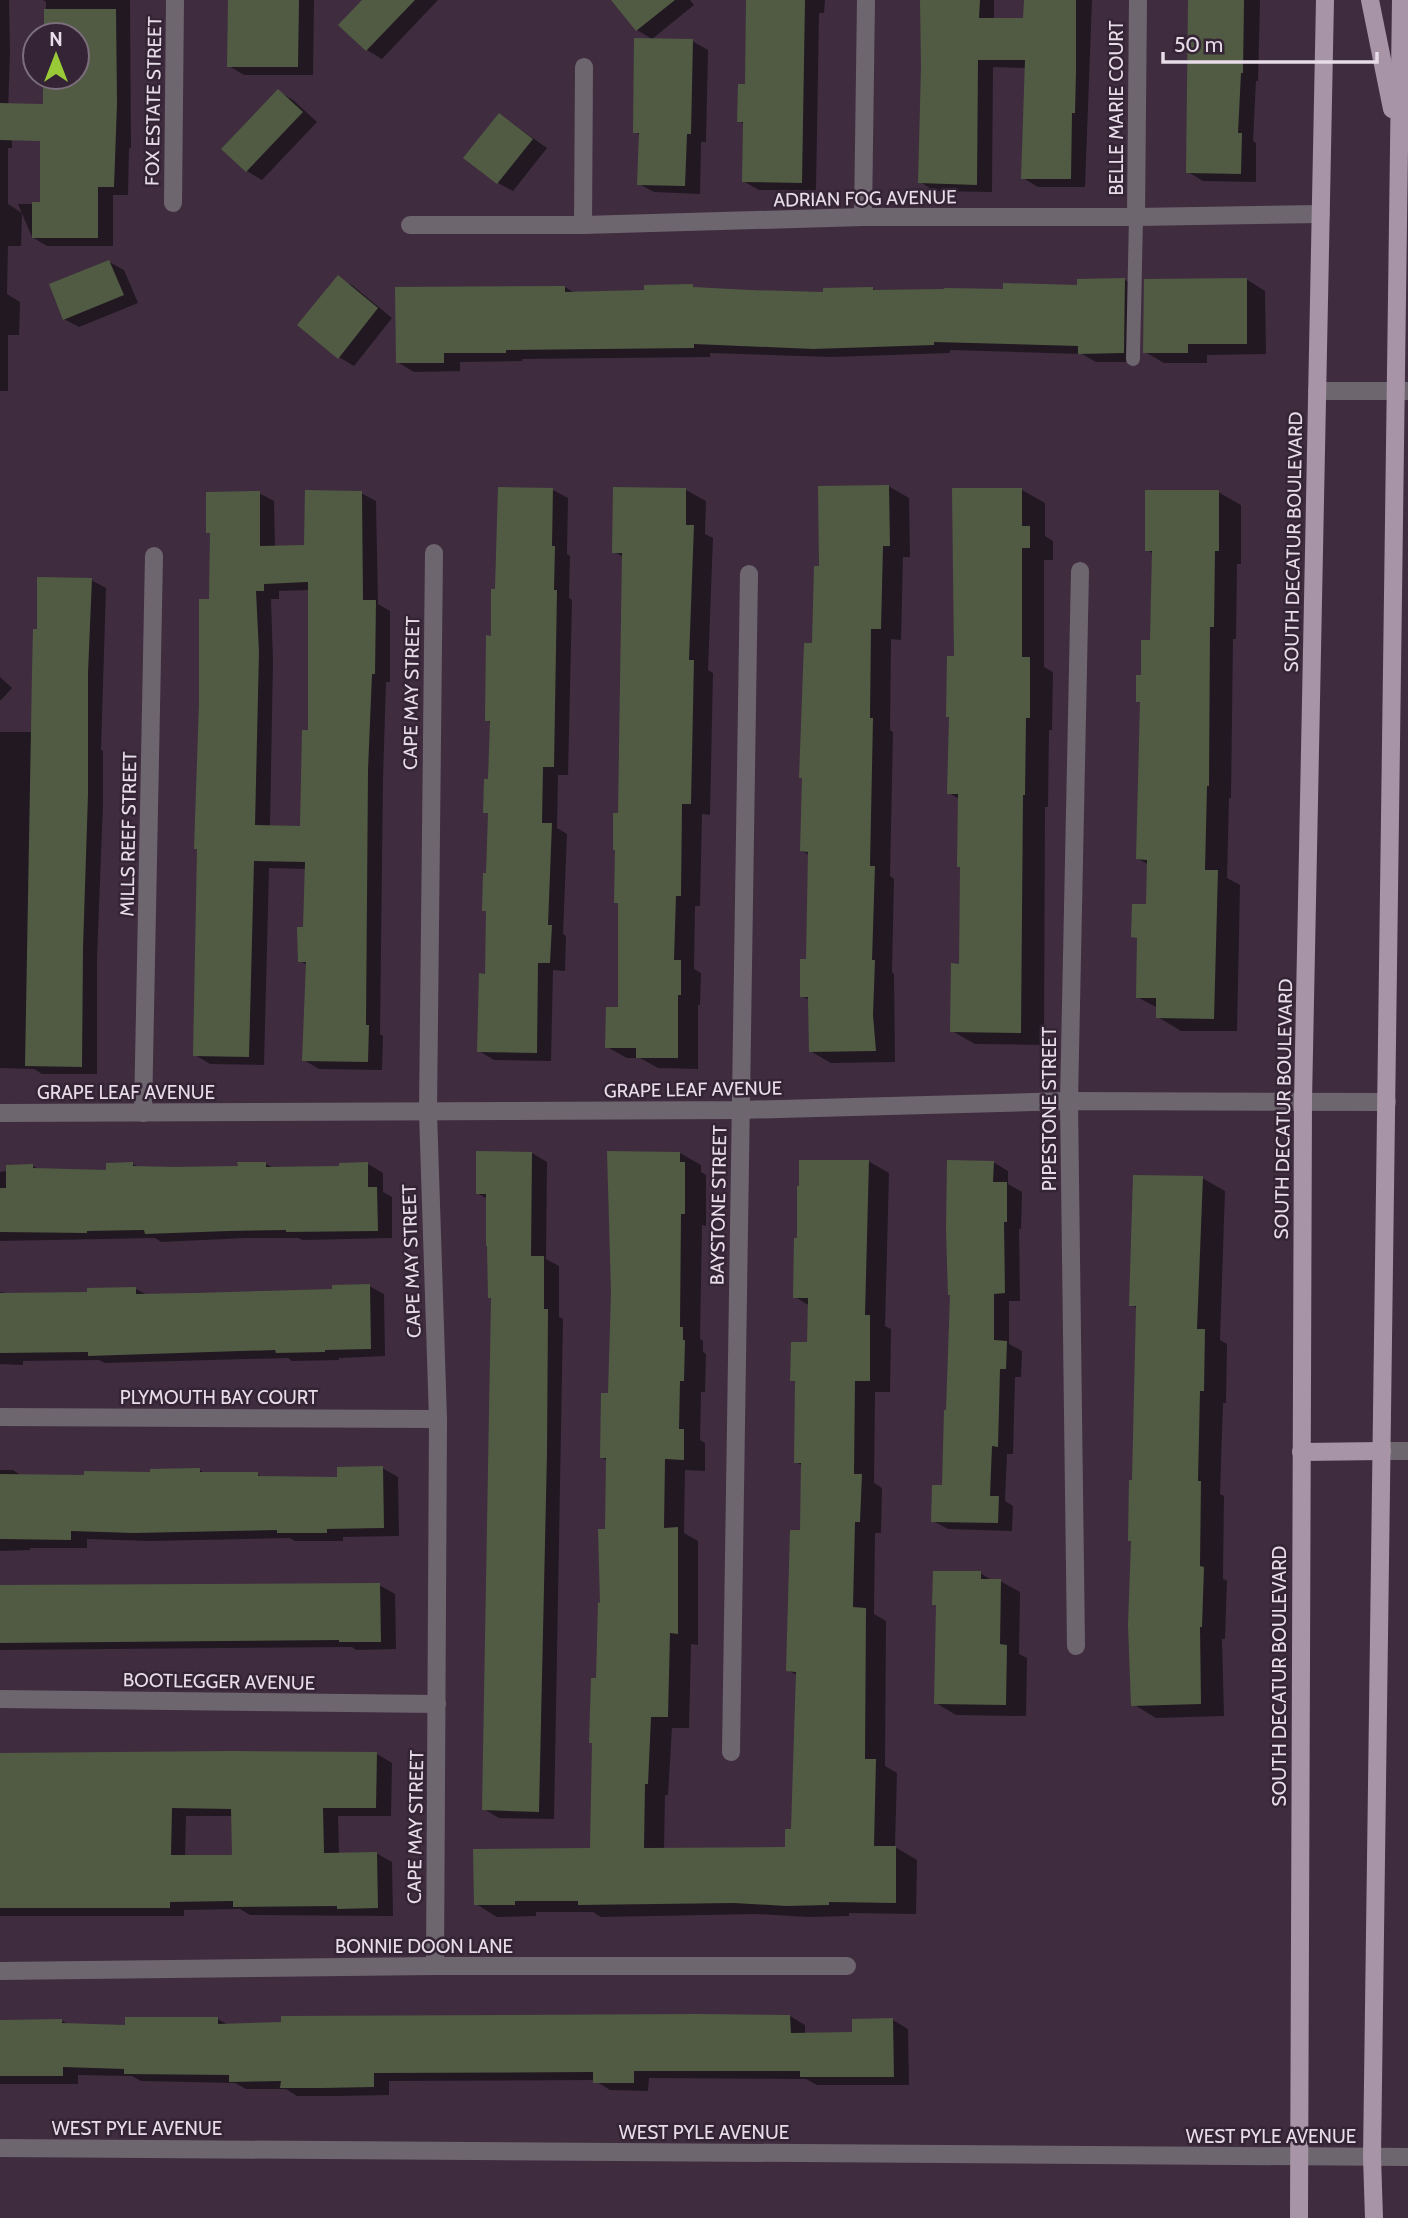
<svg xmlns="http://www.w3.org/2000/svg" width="1408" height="2218" font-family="Cabin,sans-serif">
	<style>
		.shadow { fill: #0007; fill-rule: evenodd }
		.building { fill: #515b43; fill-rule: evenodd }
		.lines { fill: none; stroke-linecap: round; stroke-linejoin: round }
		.service { stroke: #6e666e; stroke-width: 14 }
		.minor { stroke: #6e666e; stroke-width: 18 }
		.tertiary { stroke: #6e666e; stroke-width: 18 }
		.primary { stroke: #a795a7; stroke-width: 18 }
		.labels { text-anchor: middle; stroke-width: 5; stroke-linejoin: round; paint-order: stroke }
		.street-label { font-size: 19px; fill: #e7dce7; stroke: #342435 }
	</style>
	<rect width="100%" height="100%" fill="#3f2d3f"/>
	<g class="shadow">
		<polygon points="0,0 9,0 10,53 8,112 11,114 12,148 8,148 8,204 22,213 21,246 8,246 7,294 20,302 19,335 8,335 8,391 0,391"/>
		<polygon points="43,0 130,0 131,148 129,148 128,195 113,195 113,246 47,246 32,237 18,204 42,204 39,106 44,106 45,77 77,77 77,35 45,35 46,2"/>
		<polygon points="228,0 314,0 313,75 244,75 229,66"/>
		<polygon points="364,0 438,0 382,59 367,50"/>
		<polygon points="613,0 690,0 694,5 652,39 637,30"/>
		<polygon points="747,0 825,0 824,13 819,13 816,190 759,190 743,181 744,124 739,121 746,86"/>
		<polygon points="923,0 994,0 994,20 1025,20 1025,0 1092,0 1085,187 1038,187 1023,178 1027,68 993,67 992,192 935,191 920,182"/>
		<polygon points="1189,0 1260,0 1258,81 1256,81 1253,141 1256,143 1256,182 1203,181 1188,172"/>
		<polygon points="692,41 708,50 706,142 701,142 700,194 654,192 639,184 640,135 635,132"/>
		<polygon points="278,91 293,100 317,122 262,180 247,171"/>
		<polygon points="500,115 547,148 513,191 498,183"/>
		<polygon points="109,262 124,270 138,303 79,327 64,319"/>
		<polygon points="339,278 353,286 392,318 354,366 339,357"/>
		<polygon points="1246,279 1265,291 1266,354 1207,355 1207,363 1164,363 1145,352"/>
		<polygon points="1125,280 1141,290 1140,362 1096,362 1082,354 950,350 950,353 831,357 710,353 710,357 522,359 522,361 460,362 460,371 414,372 397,362 565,287 575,293 646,292 692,286 697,289 825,293 873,289 878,292 1005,291 1079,287"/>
		<polygon points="888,486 909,498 910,557 903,557 901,640 891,639 890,730 893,732 890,876 894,879 892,972 894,974 895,1062 831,1063 810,1051 810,1000 801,996 807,961 809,855 801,850 821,568"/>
		<polygon points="553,490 568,498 567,554 570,556 569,598 572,600 568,775 558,775 557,828 567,834 563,934 566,936 565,971 553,970 551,1061 494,1060 479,1051 486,975 488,912 484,910 488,875 489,814 485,812 490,781 491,723 487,720 496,591"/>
		<polygon points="686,490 706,501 705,534 713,538 708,670 713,673 710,815 702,814 700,906 695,906 694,969 701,973 700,1005 698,1005 698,1069 658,1068 640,1058 627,1058 607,1047 620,1009 624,557 614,552"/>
		<polygon points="1022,490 1045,503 1045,536 1053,541 1053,560 1044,560 1044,667 1053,672 1052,730 1049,730 1048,807 1045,807 1044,1045 975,1044 952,1031 961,965 962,868 959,799 949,793 956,658"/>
		<polygon points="1218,492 1241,505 1241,564 1237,564 1236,639 1233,639 1231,798 1229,798 1227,878 1240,885 1237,1031 1181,1031 1158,1017 1158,1008 1137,997 1138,939 1133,936 1148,906 1149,865 1137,858 1142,703 1137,701 1152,642 1154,554 1147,550"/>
		<path d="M259,493L274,501L275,547L306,546L361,493L376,501L378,604L390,611V682H386L383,779L380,1034L383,1036L382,1070L319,1069L304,1060L307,965L300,961L305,928L306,869L269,868L264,1065L210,1064L195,1055L210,601L211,534L208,532ZM310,590V732L302,828L270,827L273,661L271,599H279V591Z"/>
		<polygon points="91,580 106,588 101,750 103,751 103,804 97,958 97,1074 42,1074 34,1069 0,1068 0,732 34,732"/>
		<polygon points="0,677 12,688 0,701"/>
		<polygon points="532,1153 547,1162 546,1259 559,1266 559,1317 563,1319 554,1819 499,1818 484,1809 492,1299 488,1199 477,1193"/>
		<polygon points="680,1153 701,1165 701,1172 706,1175 706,1226 702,1225 700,1339 703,1341 703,1352 706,1354 705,1392 701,1392 700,1440 705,1443 705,1471 685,1470 684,1533 698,1541 698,1645 691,1644 689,1728 672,1728 668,1795 665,1795 664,1849 787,1849 792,1831 798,1676 788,1670 802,1532 803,1466 796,1462 797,1383 792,1380 809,1343 810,1306 795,1297 798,1239 868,1161 889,1173 885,1326 891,1329 890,1392 875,1392 874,1483 882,1488 881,1533 875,1533 874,1614 886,1621 885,1766 897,1773 895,1847 917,1860 916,1914 849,1913 849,1916 808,1917 757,1914 601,1917 593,1912 536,1912 536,1916 497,1917 476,1904 591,1849 594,1744 591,1742 598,1680 607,1530 608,1461 601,1457 609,1395"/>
		<polygon points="993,1162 1008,1171 1008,1184 1022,1192 1021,1229 1019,1229 1020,1301 1009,1301 1009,1344 1022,1351 1021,1377 1015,1377 1013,1454 1007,1454 1005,1501 1013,1506 1012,1531 948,1529 933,1521 944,1487 947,1411"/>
		<polygon points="133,1164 140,1168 239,1167 266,1164 274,1168 341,1167 368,1164 383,1173 383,1192 392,1197 392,1238 303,1240 298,1238 246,1238 161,1242 155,1238 0,1241 0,1172 33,1166 41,1170 108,1171"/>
		<polygon points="1202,1178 1225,1191 1220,1340 1227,1344 1226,1403 1223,1403 1220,1494 1224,1496 1223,1579 1227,1581 1225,1639 1222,1639 1224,1716 1156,1718 1133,1704 1137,1308 1131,1305"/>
		<polygon points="369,1286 384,1294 385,1356 339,1358 339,1360 292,1361 288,1358 105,1363 99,1360 23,1361 23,1365 0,1364 0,1292 13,1294 89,1294 136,1289 147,1295 334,1291"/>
		<polygon points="382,1468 398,1477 399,1536 343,1537 343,1541 295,1541 290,1538 150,1541 87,1539 87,1548 30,1548 30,1550 0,1551 0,1470 13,1470 22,1476 152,1474 200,1470 206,1474 257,1474 264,1478 339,1479"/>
		<polygon points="980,1573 993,1581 1000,1581 1020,1592 1019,1654 1027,1658 1026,1716 956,1715 936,1703 937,1606 934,1604"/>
		<polygon points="379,1585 395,1594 396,1649 356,1650 352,1647 0,1650 0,1587"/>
		<path d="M377,1754L392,1763L391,1816H338L339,1854L376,1853L392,1862L393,1916L250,1915L240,1909L184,1910V1916H0V1755ZM186,1816H233L234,1856L185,1857Z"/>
		<polygon points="790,2016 805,2025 805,2034 854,2034 893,2020 908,2029 909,2085 817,2085 806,2079 649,2078 648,2091 610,2090 594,2080 389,2081 389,2095 338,2096 297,2096 286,2089 246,2089 235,2083 141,2081 132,2076 78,2075 78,2084 0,2084 0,2021 62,2021 70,2025 127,2027 218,2019 228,2025"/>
	</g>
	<g class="building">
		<polygon points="228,0 299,0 298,67 227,67"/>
		<polygon points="362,0 415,0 366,51 338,25"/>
		<polygon points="611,0 675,0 636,31"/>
		<polygon points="746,0 805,0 802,183 742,182 743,122 737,122 738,84 745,84"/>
		<polygon points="920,0 980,0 979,18 1023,18 1024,0 1076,0 1076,72 1075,113 1072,113 1071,179 1021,179 1025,60 978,60 977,185 918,183 921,67"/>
		<polygon points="1188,0 1244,0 1243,73 1241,73 1238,133 1242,133 1241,174 1186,173"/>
		<polygon points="44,9 116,9 117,104 114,187 98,187 98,238 32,238 32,202 40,202 40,141 0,140 0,103 43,104 43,77 77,77 77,35 44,35"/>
		<polygon points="634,38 693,39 691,134 687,134 685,186 637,185 639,133 633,133"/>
		<polygon points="278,89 303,112 246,172 221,149"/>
		<polygon points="499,113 533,139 497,184 463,158"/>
		<polygon points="109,260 124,295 63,320 49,284"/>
		<polygon points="338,275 378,308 338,359 297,325"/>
		<polygon points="1125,278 1124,353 1078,354 1078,346 934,342 934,345 813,349 694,344 694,348 506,350 506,353 444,353 444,363 396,363 395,287 565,286 565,292 644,290 644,285 693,284 693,287 750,290 823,292 823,288 873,287 873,290 944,289 944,288 1003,289 1003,283 1077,285 1077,279"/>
		<polygon points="1247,278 1247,344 1188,344 1188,353 1143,353 1144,279"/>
		<polygon points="889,485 890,546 883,546 881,629 871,629 870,718 873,718 870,866 875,866 872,960 875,960 873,1015 876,1051 809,1052 808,997 800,997 800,959 806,959 808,852 800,851 802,778 799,778 804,643 812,643 814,566 819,566 818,486"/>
		<polygon points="498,487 553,488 552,546 555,546 554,590 557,590 554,767 543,767 542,823 552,823 548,925 552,925 550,963 538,963 537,1053 477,1052 479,973 485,974 486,911 482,911 483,873 486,873 488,813 483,813 484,779 488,779 490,721 485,721 486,635 491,636 491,589 495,589"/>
		<polygon points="613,487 686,488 686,525 694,525 689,660 694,660 691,804 682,804 681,896 676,896 674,960 681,960 681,995 678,995 678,1058 636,1058 636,1048 605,1048 606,1007 618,1007 618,903 614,903 615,850 613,850 613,813 618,813 622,553 612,553"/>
		<polygon points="952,488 1022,488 1022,526 1030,526 1030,548 1022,548 1022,657 1030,657 1030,718 1026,718 1025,795 1023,795 1021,1033 950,1032 951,963 959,964 960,867 957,867 958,794 947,794 949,717 946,717 947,656 954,656"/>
		<path d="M305,490L362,491L363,600H376L375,674H372L368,770L366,1025H369L368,1062L302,1061L306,962H298L297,927H303L305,862L254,861L249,1057L193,1056L197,849H194L199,703V599H209L210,533H206V492L260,491V546L304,545ZM308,582V730H302L300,826L255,825L259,652L256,591H264V584Z"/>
		<polygon points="1145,490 1219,490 1219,551 1215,551 1214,627 1210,627 1209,786 1207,786 1205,870 1218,870 1214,1019 1156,1018 1156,998 1136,998 1137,938 1131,937 1132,904 1146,904 1147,860 1136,859 1140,702 1136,702 1136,675 1141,675 1141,640 1150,640 1152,551 1145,551"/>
		<polygon points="37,577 92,578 88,673 88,794 83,948 82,1067 25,1066 32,672 33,629 37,629"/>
		<polygon points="476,1151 532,1152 531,1256 544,1256 544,1309 548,1309 547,1453 539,1812 482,1810 491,1298 488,1298 487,1246 486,1246 486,1194 476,1194"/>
		<polygon points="607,1151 680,1152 680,1162 685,1162 685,1214 681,1214 680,1327 683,1327 683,1340 685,1340 684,1381 680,1381 679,1429 684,1429 684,1460 665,1459 664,1528 678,1527 678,1634 670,1633 668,1717 651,1717 648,1784 645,1784 644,1848 785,1847 785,1829 791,1829 796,1672 786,1671 790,1530 800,1530 801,1463 794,1463 795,1381 790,1381 791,1342 807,1342 808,1298 793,1298 794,1238 797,1238 797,1186 799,1186 799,1160 869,1160 865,1315 870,1315 870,1381 855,1381 854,1474 862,1474 860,1522 855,1522 853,1607 866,1608 865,1759 876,1759 874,1846 896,1846 896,1903 829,1902 829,1905 786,1906 734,1903 578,1905 578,1901 515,1901 515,1905 474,1905 473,1849 590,1848 592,1743 589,1743 591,1678 596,1678 598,1602 600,1603 598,1529 605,1529 606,1458 600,1458 601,1393 608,1393 611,1292"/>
		<polygon points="947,1160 994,1161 993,1182 1007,1182 1007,1222 1004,1222 1005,1293 994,1294 994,1340 1007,1341 1006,1369 1000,1369 998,1447 992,1446 990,1496 999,1496 998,1523 931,1522 932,1485 942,1485 944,1410 946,1410 950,1295 948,1295 946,1230"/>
		<polygon points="133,1162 133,1166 173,1167 238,1166 237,1162 266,1162 266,1167 339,1166 339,1163 368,1162 368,1187 377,1187 378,1231 286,1232 286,1230 229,1231 145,1234 144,1230 87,1231 87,1233 0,1232 0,1188 6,1188 6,1165 33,1164 33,1168 106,1170 106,1163"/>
		<polygon points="1133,1175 1203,1176 1197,1329 1205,1329 1204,1391 1200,1391 1198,1481 1201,1481 1200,1566 1204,1567 1202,1627 1200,1627 1201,1704 1131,1706 1128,1625 1131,1541 1128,1541 1129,1480 1132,1480 1136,1306 1129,1306"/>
		<polygon points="370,1284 371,1349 325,1350 325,1352 276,1353 275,1350 88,1356 88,1352 0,1353 0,1293 87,1292 87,1288 136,1287 136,1294 196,1293 332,1289 332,1285"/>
		<polygon points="383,1466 384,1528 327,1529 327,1533 277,1533 277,1530 133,1533 71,1531 71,1540 0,1539 0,1474 84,1475 84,1471 150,1472 150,1469 200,1468 200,1472 258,1472 258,1476 337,1477 337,1467"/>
		<polygon points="933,1571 981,1571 981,1579 1001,1579 1000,1644 1007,1645 1006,1705 934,1704 936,1605 932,1605"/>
		<polygon points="380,1583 381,1642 339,1642 339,1640 0,1643 0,1585"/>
		<path d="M232,1751L377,1752L376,1808H323L324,1853L377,1852L378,1908L337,1909V1906L233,1907V1901L170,1902V1908H0V1753ZM172,1808L231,1809L232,1855H171Z"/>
		<polygon points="696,2014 790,2015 791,2033 852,2032 852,2019 893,2018 894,2077 800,2077 800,2071 634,2071 634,2083 593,2083 593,2072 374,2073 374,2087 322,2088 280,2088 281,2081 229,2082 229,2075 124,2074 124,2069 63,2067 63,2076 0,2076 0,2020 62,2019 62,2023 125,2025 125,2017 218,2017 218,2024 281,2022 281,2016"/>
	</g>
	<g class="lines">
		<polyline class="service" points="1133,359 1136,217"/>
		<g class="minor">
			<polyline points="173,203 175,0"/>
			<polyline points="863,217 866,0"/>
			<polyline points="1136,217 1138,0"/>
			<polyline points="410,225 583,225 863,217 1136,217 1321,214"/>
			<polyline points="583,225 584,67"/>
			<polyline points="1317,391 1408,391"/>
			<polyline points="434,553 428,1112 438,1419 435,1966"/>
			<polyline points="0,1113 740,1110 1069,1101 1387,1102"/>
			<polyline points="143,1113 154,556"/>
			<polyline points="0,1417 438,1419"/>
			<polyline points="1382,1451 1408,1451"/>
			<polyline points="1076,1646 1069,1101 1080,571"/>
			<polyline points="0,1699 437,1704"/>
			<polyline points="731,1752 749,574"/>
			<polyline points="0,1971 435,1966 847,1966"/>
		</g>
		<polyline class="tertiary" points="0,2148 1408,2157"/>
		<g class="primary">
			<polyline points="1370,0 1392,109"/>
			<polyline points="1301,1452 1382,1451"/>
			<polyline points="1299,2218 1303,1101 1325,0"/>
			<polyline points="1374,2218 1372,2157 1401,0"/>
		</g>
	</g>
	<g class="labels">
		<g class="street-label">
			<text transform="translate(153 101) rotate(-89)" y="7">FOX ESTATE STREET</text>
			<text transform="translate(1116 108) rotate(-90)" y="7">BELLE MARIE COURT</text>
			<text transform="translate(865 198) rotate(-1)" y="7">ADRIAN FOG AVENUE</text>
			<text transform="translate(1293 542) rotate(-89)" y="7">SOUTH DECATUR BOULEVARD</text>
			<text transform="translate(411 693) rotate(-89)" y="7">CAPE MAY STREET</text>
			<text transform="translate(128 834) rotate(-89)" y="7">MILLS REEF STREET</text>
			<text transform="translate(693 1089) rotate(-1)" y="7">GRAPE LEAF AVENUE</text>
			<text x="126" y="1099">GRAPE LEAF AVENUE</text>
			<text transform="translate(1049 1109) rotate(-90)" y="7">PIPESTONE STREET</text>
			<text transform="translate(1283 1109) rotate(-89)" y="7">SOUTH DECATUR BOULEVARD</text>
			<text transform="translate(718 1205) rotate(-89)" y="7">BAYSTONE STREET</text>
			<text transform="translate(411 1261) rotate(-92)" y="7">CAPE MAY STREET</text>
			<text x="219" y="1404">PLYMOUTH BAY COURT</text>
			<text transform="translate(1279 1676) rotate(-90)" y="7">SOUTH DECATUR BOULEVARD</text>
			<text transform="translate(219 1681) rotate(1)" y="7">BOOTLEGGER AVENUE</text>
			<text transform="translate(415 1827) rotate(-89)" y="7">CAPE MAY STREET</text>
			<text x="424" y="1953">BONNIE DOON LANE</text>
			<text x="137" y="2135">WEST PYLE AVENUE</text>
			<text x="704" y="2139">WEST PYLE AVENUE</text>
			<text x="1271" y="2143">WEST PYLE AVENUE</text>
		</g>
	</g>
	<g transform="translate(56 56)"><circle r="33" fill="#342435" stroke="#7c6e7c" stroke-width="2"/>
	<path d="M0-5L12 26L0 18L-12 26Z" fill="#98cb37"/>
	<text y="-10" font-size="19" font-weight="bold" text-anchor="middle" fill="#e7dce7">N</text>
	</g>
	<path d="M1163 52v10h214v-10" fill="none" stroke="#e7dce7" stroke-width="3.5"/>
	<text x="1174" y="52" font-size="21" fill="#e7dce7" stroke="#342435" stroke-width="5" paint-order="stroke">50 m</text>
</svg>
